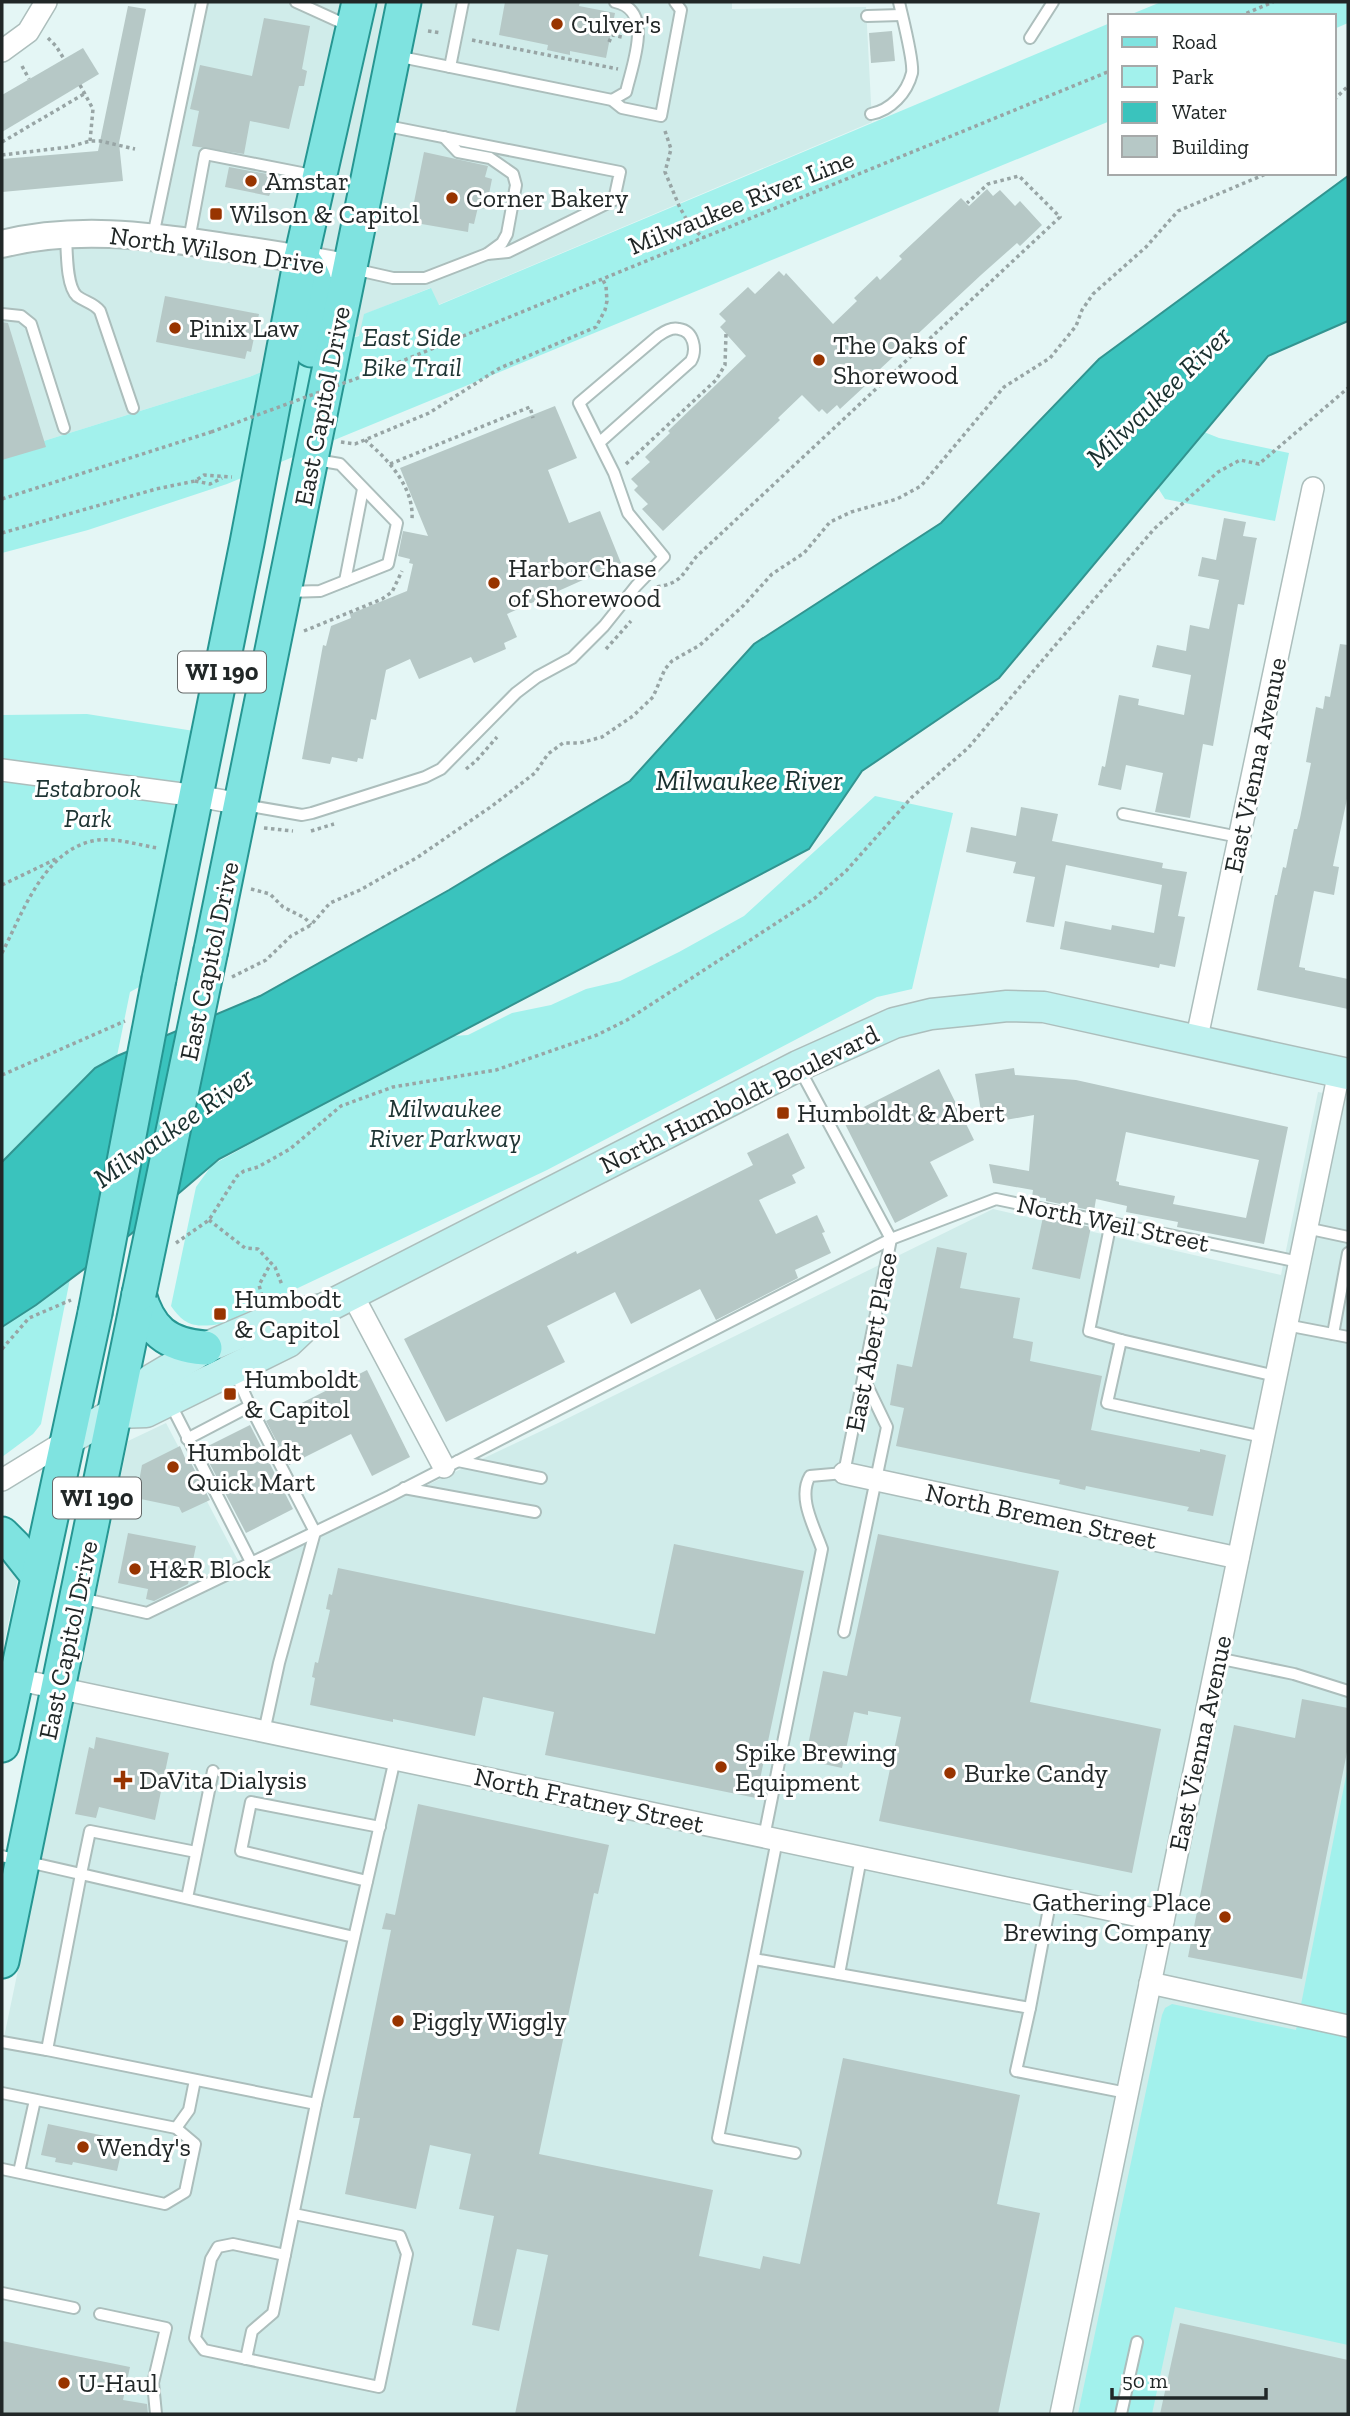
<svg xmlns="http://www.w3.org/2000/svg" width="1350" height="2416" font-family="'Zilla Slab',serif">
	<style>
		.built { fill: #d0ecea }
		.green { fill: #a2f1ec }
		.water { fill: #3ac3bd; stroke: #329490; stroke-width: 2 }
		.building { fill: #b6c8c6; fill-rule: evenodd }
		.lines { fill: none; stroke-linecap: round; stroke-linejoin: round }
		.service-casing { stroke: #acbebc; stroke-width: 14 }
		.minor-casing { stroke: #acbebc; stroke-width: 24 }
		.tertiary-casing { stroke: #acbebc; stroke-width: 30 }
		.secondary-casing { stroke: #acbebc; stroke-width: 33 }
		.primary-casing { stroke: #269692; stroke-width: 37 }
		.path { stroke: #98a5a5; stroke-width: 3.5; stroke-dasharray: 3.5 3.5; stroke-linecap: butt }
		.service { stroke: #fff; stroke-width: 10 }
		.minor { stroke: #fff; stroke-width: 21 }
		.tertiary { stroke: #fff; stroke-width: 26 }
		.secondary { stroke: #bff1ef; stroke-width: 30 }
		.primary { stroke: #7fe3e0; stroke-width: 33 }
		.primary-bridge-casing { stroke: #269692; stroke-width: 37; stroke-linecap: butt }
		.path-bridge { stroke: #98a5a5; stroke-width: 3.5; stroke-dasharray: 3.5 3.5; stroke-linecap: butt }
		.primary-bridge { stroke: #7fe3e0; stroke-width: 33 }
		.poi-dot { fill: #983400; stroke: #fff; stroke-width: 2.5 }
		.labels { text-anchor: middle; stroke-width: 6; stroke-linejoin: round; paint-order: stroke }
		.shield { fill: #fff; stroke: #646868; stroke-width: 2 }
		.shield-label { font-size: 24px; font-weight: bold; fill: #212727 }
		.poi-label { font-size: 26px; fill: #212727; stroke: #fff; text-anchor: start }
		.street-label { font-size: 26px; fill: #212727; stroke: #fff }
		.park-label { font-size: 26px; font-style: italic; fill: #1d3433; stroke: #fff }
		.water-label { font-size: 28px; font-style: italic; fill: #19302f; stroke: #fff }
	</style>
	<rect width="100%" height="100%" fill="#e4f6f5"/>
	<g class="built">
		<polygon points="202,2 732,2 732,9 866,7 872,122 438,305 430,288 365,314 360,335 334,343 249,377 2,454 2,244 153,236"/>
		<polygon points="1318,1092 1348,1098 1348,2414 2,2414 2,2047 128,1441 166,1423 244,1572 556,1424 993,1209 1281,1275"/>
		<polygon points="2,1545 17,1568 18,1577 2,1653"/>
	</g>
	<g class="green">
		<polygon points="1161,2 1348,2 1348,23 1334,29 1334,16 1127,16"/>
		<polygon points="1110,23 1110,121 227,484 88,530 2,553 2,454 249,377 334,343 359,336 364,314 431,288 439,305"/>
		<polygon points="1204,432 1219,438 1289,453 1275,521 1165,499 1158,488"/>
		<polygon points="87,714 194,731 139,987 130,992 117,1056 95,1068 2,1162 2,715"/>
		<path d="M875,796L953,813L912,989L877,997L547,1170L222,1324C197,1327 186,1328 171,1306L196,1187L212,1165L323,1104L423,1038L468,1035L512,1013L551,1005L586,989L620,981L679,952L744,916Z"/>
		<polygon points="70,1279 41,1424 33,1434 2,1457 2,1327"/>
		<polygon points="1348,1766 1348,2345 1175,2307 1152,2414 1078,2414 1162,2015 1165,2008 1172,2004 1296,2030"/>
	</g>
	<polygon class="water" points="1348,176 1348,321 1268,356 999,678 862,771 809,849 219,1159 131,1234 36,1305 2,1327 2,1162 95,1068 117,1056 260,996 449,890 630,781 754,644 941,523 1099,359"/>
	<g class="building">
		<polygon points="505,2 580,2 579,6 615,13 606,58 570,51 570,55 547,50 548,45 499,35"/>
		<polygon points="128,6 146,9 119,143 123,181 2,192 2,159 98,151"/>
		<polygon points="264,18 310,26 302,69 307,71 304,86 299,86 289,129 250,121 244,154 192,146 199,111 190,109 200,65 252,76"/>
		<polygon points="892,31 895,61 871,63 869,33"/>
		<polygon points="83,48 99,74 2,132 2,95"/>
		<polygon points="424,152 488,166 485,177 492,179 486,209 478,207 474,224 469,223 468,232 410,222"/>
		<polygon points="229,167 278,176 269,196 225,187"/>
		<polygon points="987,189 993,196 1000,190 1015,206 1020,201 1042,225 1020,246 1017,243 981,275 864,384 866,385 840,409 837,405 827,414 822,409 819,412 802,395 778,418 780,420 663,531 642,509 648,504 634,490 638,486 631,479 650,462 645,457 670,433 668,431 746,356 720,327 726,321 719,314 748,287 755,294 779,271 784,276 786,273 833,324 857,301 854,298 877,276 880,280 902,259 899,256 961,198 969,206"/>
		<polygon points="165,296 259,314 251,352 247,351 245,359 156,342"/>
		<polygon points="2,322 8,323 46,447 2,460"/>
		<polygon points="555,406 577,458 548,470 569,523 600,511 621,563 507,614 517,637 504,643 506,649 474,663 471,657 419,679 410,659 386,670 376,720 371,719 363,759 358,758 357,762 332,757 330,764 302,759 323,645 326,646 331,626 351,618 350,614 407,591 413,564 409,563 410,559 398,556 403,531 428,536 400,468"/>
		<polygon points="1224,518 1246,522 1243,536 1257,538 1256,541 1244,605 1238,604 1213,746 1203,744 1190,818 1155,812 1163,773 1126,765 1121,790 1098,785 1102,766 1105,767 1119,695 1139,699 1138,705 1184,715 1191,675 1152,667 1157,645 1186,651 1190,625 1209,629 1219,580 1198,576 1202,557 1216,560"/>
		<polygon points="1340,644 1348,645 1348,794 1333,866 1339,867 1334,895 1314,891 1299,967 1305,968 1305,970 1348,979 1348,1009 1257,990 1275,895 1277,895 1283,867 1286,868 1294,829 1297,829 1300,818 1311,763 1306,762 1316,707 1323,709 1325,696 1330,697"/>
		<polygon points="1021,807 1058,814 1052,841 1163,863 1162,868 1187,872 1178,916 1185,917 1175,967 1160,964 1159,968 1060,949 1065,921 1111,930 1112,925 1154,933 1162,885 1066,865 1054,927 1026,922 1035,877 1013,873 1016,862 966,852 971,827 1016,836"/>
		<path d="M1014,1068L1015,1075L1076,1080L1288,1127L1264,1244L1177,1227L1178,1222L1126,1212L1127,1206L1096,1199L1094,1211L1046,1201V1198L1032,1197L1033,1190L993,1183L989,1164L1029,1171L1034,1115L983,1124L975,1074ZM1126,1132L1259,1160L1246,1218L1173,1204L1175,1196L1119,1185V1182L1116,1181Z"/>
		<polygon points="939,1069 974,1140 930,1162 948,1196 895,1223 842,1118"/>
		<polygon points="788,1133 805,1168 792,1175 796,1183 759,1200 776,1234 817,1215 825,1232 822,1233 831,1253 795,1270 798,1278 716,1320 700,1289 631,1324 615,1292 547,1326 565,1362 446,1422 404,1339 576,1251 577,1254 753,1165 747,1153"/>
		<polygon points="1043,1217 1091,1227 1080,1279 1032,1269"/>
		<polygon points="937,1247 967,1253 960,1288 1020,1298 1013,1338 1033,1342 1030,1361 1102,1376 1091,1430 1200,1452 1200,1449 1226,1455 1213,1516 1187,1511 1189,1507 1086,1486 1085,1490 1059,1484 1060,1480 896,1446 904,1408 890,1405 897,1364 912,1367"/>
		<polygon points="367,1370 410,1457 372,1476 351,1434 289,1465 266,1421"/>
		<polygon points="250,1425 293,1509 246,1533 202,1449"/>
		<polygon points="180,1446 185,1458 188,1457 210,1500 182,1513 179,1507 136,1498 142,1465"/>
		<polygon points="128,1533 196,1546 188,1584 154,1601 146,1599 148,1589 118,1583"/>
		<polygon points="878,1534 1059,1571 1030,1702 1161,1729 1132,1873 879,1821 901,1717 868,1711 868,1715 854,1712 842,1768 805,1760 823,1671 847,1676"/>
		<polygon points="674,1544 804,1571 756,1798 545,1755 554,1712 483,1697 475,1736 393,1719 393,1722 310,1705 315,1678 312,1677 315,1662 318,1663 330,1610 326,1609 329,1594 332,1595 338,1568 655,1634"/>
		<polygon points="1302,1699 1348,1708 1348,1747 1302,1979 1188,1957 1234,1725 1295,1738"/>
		<polygon points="96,1737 169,1753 155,1820 99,1807 96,1818 75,1814 89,1747 94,1749"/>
		<polygon points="418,1804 609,1845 598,1894 594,1893 539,2154 713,2190 699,2256 760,2269 763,2256 800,2264 843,2058 1020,2095 997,2204 1040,2213 998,2414 515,2414 548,2255 517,2249 499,2331 472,2325 494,2216 459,2209 471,2154 430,2145 416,2209 345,2194 360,2118 353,2118 391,1930 382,1929 386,1913 395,1915"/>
		<polygon points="48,2124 124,2140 117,2171 73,2162 72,2165 55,2162 56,2158 41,2155"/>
		<polygon points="1180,2323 1348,2360 1348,2414 1160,2414"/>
		<polygon points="2,2341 130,2367 123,2400 147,2404 148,2414 2,2414"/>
	</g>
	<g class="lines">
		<g class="service-casing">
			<g id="service">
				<polyline points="296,2 351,27"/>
				<polyline points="867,16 901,15"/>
				<polyline points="1030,38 1053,2"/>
				<polyline points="396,56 612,100 622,108 661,116 681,10 675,2"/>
				<polyline points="450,67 463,2"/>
				<path d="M612,100L626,92C632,65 655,10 615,2"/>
				<path d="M871,114C891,110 907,93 912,73C914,61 902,16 899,2"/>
				<polyline points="382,125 620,172 614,200 508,252 487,254"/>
				<path d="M66,236C67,251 66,286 77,296C85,302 94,303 100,311L133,408"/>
				<polyline points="153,236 202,2"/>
				<polyline points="189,240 205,154 317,176"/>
				<polyline points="353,269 393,278 425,278 487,254 502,243 507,234 516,185 513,174 490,158 458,152 444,137"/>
				<polyline points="2,314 21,316 31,324 64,428"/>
				<polyline points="345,581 363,489"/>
				<polyline points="287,592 320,591 388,564 397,523 340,464 316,460"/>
				<path d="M244,805L302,815L312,813L425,777L441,769L516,693L537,677L572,658L604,626L636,586L664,557L628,513L614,473L579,403L658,336C664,332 671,327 679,329C694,331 697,350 691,361L600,442"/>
				<polyline points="1123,814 1239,837"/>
				<polyline points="1111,1222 1089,1331 1121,1340"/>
				<polyline points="1306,1228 1348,1237"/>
				<polyline points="1286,1325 1348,1337"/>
				<polyline points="1333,1334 1348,1253"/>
				<polyline points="234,1370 250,1406"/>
				<polyline points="170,1403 251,1562"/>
				<polyline points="1263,1437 1107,1403 1121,1340 1276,1376"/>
				<polyline points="187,1439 250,1406 315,1532 279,1663 264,1732"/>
				<polyline points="458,1461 541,1478"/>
				<polyline points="404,1488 535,1512"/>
				<polyline points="80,1598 147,1613 390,1496 891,1239 996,1199 1299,1262"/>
				<polyline points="844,1632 887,1427 864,1379"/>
				<polyline points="1217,1658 1294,1674 1348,1691"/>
				<path d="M764,1837L822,1549C815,1528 797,1498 810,1476L844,1473L891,1239L799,1068"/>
				<polyline points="777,1840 718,2138 795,2153"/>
				<polyline points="2,1856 81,1874 90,1831 196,1852"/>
				<polyline points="367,1881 241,1851 251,1802 380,1827"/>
				<polyline points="187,1898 213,1771"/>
				<polyline points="754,1959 1030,2008 1016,2071 1127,2093"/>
				<polyline points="839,1974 861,1858"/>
				<polyline points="1030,2008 1051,1898"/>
				<polyline points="2,2042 47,2050 81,1874 354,1937"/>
				<polyline points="47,2050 316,2104 395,1759"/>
				<polyline points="2,2093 176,2128 195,2144 185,2192 165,2204 2,2169"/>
				<polyline points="176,2128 189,2110 195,2080"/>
				<polyline points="19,2172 35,2100"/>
				<polyline points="285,2255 233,2244 218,2247 211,2259 195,2338 204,2350 379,2387 407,2254 400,2236 294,2214"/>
				<polyline points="2,2293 74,2308"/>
				<polyline points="100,2314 166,2328 153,2383 156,2414"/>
				<polyline points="246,2359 252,2331 273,2313 316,2104"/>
				<polyline points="1121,2414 1137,2342"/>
			</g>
		</g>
		<g class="minor-casing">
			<g id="minor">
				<polyline points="2,51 28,32 46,2"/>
				<polyline points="2,770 197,796 241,804"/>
				<polyline points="1196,1042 1313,488"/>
				<polyline points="352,1294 444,1467"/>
				<polyline points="844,1473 1238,1558"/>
				<polyline points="2,1480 69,1439"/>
				<polyline points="15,1679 1163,1921"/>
				<polyline points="1150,1983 1348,2026"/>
				<polyline points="1061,2414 1339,1072"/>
			</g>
		</g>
		<g class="tertiary-casing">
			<path id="tertiary" d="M2,244C74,226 146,235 219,246C263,253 306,259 350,268"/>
		</g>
		<g class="secondary-casing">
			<g id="secondary">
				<polyline points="115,1413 146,1412 288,1342 323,1309 798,1066 894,1023 931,1014 971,1010 1007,1006 1044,1007 1348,1074"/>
				<polyline points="69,1439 115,1413 151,1380 205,1348 282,1315 323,1309"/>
			</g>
		</g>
		<g class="primary-casing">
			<g id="primary">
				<path d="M301,258C326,285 318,317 311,350"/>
				<polyline points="211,950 404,2"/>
				<polyline points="159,979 247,543 301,258 359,2"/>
				<path d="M139,1294C149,1330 167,1345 205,1348"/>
				<polyline points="2,1534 15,1547 38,1576"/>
				<polyline points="2,1745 95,1313"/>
				<polyline points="2,1961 139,1294"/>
			</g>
		</g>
		<g class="path">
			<polyline points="1240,16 1273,2"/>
			<polyline points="428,31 441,33"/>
			<polyline points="48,38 56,46 64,59"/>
			<polyline points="472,40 618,69"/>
			<polyline points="609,42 612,35 622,37"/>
			<polyline points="22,66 29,79"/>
			<polyline points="80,85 93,109 90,141"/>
			<polyline points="1334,100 1348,86"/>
			<polyline points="665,131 671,149 665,172 680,208 691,227 704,238"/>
			<polyline points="2,142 84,94"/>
			<polyline points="2,155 69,147 90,141 100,141 135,149"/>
			<polyline points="385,368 1110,71"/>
			<path d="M365,440C388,459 414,487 412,519"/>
			<polyline points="341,442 355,444 429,413 500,368 596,327 605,310 607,301 606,286 603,280"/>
			<polyline points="390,464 530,407 533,418"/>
			<polyline points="626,464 716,380 725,365 726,334"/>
			<polyline points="195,481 210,484 222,478"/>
			<polyline points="2,499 211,432"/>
			<polyline points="2,533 156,489 195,481 204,475 232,477"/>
			<path d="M657,587C681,583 682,575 696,557L1060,217L1019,176L988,184L967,203"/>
			<polyline points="304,631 382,599 392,592 402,571"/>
			<polyline points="606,649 631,621"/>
			<polyline points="466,769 476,761 497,737"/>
			<polyline points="264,828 293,831"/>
			<polyline points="311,831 334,824"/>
			<polyline points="2,885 58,858"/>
			<polyline points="251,889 270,894 283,907 305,918 311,925"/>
			<path d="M2,953C23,912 45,847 98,840C117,838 139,845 157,848"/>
			<polyline points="232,977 266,960 291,936 311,925 330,903 360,890 418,857 492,806 535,773 548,754 563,743 580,743 602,737 633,716 653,697 665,669 672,661 700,645 743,606 772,574 804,553 830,522 851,512 897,499 921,486 1004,387 1050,358 1076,326 1082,310 1093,294 1146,247 1178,211 1268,173"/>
			<polyline points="2,1075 125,1021"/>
			<polyline points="209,1220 245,1248 258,1249 271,1263"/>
			<polyline points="176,1243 209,1220 237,1176 244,1171 258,1167 290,1149 341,1106 393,1087 496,1070 597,1035 627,1020 815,898 846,871 912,797 968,748 1154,529 1218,472 1240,460 1259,464 1348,388"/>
			<polyline points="262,1296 259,1285 271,1263 275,1267 282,1285"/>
			<polyline points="2,1349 29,1318 71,1300"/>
		</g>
		<use href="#service" class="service"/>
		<use href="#minor" class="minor"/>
		<use href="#tertiary" class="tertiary"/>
		<use href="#secondary" class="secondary"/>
		<use href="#primary" class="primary"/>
		<g class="primary-bridge-casing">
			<g id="primary-bridge">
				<polyline points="139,1294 211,950"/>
				<polyline points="95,1313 159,979"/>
			</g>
		</g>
		<polyline class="path-bridge" points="211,432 385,368"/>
		<use href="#primary-bridge" class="primary-bridge"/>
	</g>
	<g class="poi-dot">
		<circle cx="557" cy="24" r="7"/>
		<circle cx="251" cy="181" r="7"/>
		<circle cx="452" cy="198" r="7"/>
		<rect x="209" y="207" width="14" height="14" rx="3.5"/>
		<circle cx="175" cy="328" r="7"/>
		<circle cx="819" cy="360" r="7"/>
		<circle cx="494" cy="583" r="7"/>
		<rect x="776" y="1106" width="14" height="14" rx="3.5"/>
		<rect x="213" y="1307" width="14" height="14" rx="3.5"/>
		<rect x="223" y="1387" width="14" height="14" rx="3.5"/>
		<circle cx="173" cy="1467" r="7"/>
		<circle cx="135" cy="1569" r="7"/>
		<circle cx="721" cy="1767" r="7"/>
		<circle cx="950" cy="1773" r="7"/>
		<path d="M119.5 1769.5h7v7h7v7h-7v7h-7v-7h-7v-7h7z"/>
		<circle cx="1225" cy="1917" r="7"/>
		<circle cx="398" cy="2021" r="7"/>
		<circle cx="83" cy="2147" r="7"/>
		<circle cx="64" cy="2383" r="7"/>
	</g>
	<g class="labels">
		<g class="shield">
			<rect x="178" y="651.5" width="88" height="41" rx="5"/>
			<rect x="53" y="1477.5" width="88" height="41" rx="5"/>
		</g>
		<g class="shield-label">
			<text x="222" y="680">WI 190</text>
			<text x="97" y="1506">WI 190</text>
		</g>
		<g class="poi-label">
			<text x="571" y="33">Culver's</text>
			<text x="265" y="190">Amstar</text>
			<text x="466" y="207">Corner Bakery</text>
			<text x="230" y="223">Wilson &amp; Capitol</text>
			<text x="189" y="337">Pinix Law</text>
			<text x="833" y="354">The Oaks of<tspan x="833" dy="30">Shorewood</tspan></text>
			<text x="508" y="577">HarborChase<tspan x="508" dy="30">of Shorewood</tspan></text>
			<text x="797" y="1122">Humboldt &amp; Abert</text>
			<text x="234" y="1308">Humbodt<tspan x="234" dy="30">&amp; Capitol</tspan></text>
			<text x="244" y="1388">Humboldt<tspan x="244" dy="30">&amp; Capitol</tspan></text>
			<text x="187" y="1461">Humboldt<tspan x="187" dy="30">Quick Mart</tspan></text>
			<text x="149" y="1578">H&amp;R Block</text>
			<text x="735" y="1761">Spike Brewing<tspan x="735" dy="30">Equipment</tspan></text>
			<text x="964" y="1782">Burke Candy</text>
			<text x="139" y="1789">DaVita Dialysis</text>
			<text x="1211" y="1911" text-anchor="end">Gathering Place<tspan x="1211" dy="30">Brewing Company</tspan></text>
			<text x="412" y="2030">Piggly Wiggly</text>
			<text x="97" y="2156">Wendy's</text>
			<text x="78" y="2392">U-Haul</text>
		</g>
		<g class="street-label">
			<text transform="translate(741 202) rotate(-22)" y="9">Milwaukee River Line</text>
			<text transform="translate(217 250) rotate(8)" y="9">North Wilson Drive</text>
			<text transform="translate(322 406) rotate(-79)" y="9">East Capitol Drive</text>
			<text transform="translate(1255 765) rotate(-78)" y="9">East Vienna Avenue</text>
			<text transform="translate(209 961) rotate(-78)" y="9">East Capitol Drive</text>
			<text transform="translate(739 1099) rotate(-26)" y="9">North Humboldt Boulevard</text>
			<text transform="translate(1113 1223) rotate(12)" y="9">North Weil Street</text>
			<text transform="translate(871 1342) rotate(-79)" y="9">East Abert Place</text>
			<text transform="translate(1041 1516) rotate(12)" y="9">North Bremen Street</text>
			<text transform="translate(68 1640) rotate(-78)" y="9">East Capitol Drive</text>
			<text transform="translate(1200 1743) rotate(-78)" y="9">East Vienna Avenue</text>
			<text transform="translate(589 1800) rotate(12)" y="9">North Fratney Street</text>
		</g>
		<g class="park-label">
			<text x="412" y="346">East Side<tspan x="412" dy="30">Bike Trail</tspan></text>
			<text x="88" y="797">Estabrook<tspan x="88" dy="30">Park</tspan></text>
			<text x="445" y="1117">Milwaukee<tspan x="445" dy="30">River Parkway</tspan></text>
		</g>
		<g class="water-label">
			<text transform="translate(1158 396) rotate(-44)" y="10">Milwaukee River</text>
			<text x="749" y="790">Milwaukee River</text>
			<text transform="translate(173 1127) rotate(-35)" y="10">Milwaukee River</text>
		</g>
	</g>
	<rect width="1350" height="2416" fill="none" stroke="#212727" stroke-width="7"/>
	<rect x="1108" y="14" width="228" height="161" fill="#ffffff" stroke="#a6a9a9" stroke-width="2"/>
	<rect x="1122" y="37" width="35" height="10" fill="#7fe3e0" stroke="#a6a9a9" stroke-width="2"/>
	<text x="1172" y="49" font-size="21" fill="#212727">Road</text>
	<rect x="1122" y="66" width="35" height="21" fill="#a2f1ec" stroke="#a6a9a9" stroke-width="2"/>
	<text x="1172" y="84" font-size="21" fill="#212727">Park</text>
	<rect x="1122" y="102" width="35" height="21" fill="#3ac3bd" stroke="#a6a9a9" stroke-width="2"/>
	<text x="1172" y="119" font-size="21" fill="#212727">Water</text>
	<rect x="1122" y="136" width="35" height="21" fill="#b6c8c6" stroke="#a6a9a9" stroke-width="2"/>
	<text x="1172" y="154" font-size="21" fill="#212727">Building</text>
	<path d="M1112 2388v10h154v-10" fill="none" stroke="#212727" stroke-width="3.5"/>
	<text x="1122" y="2388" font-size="21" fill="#212727" stroke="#ffffff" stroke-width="5" paint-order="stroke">50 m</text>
</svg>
